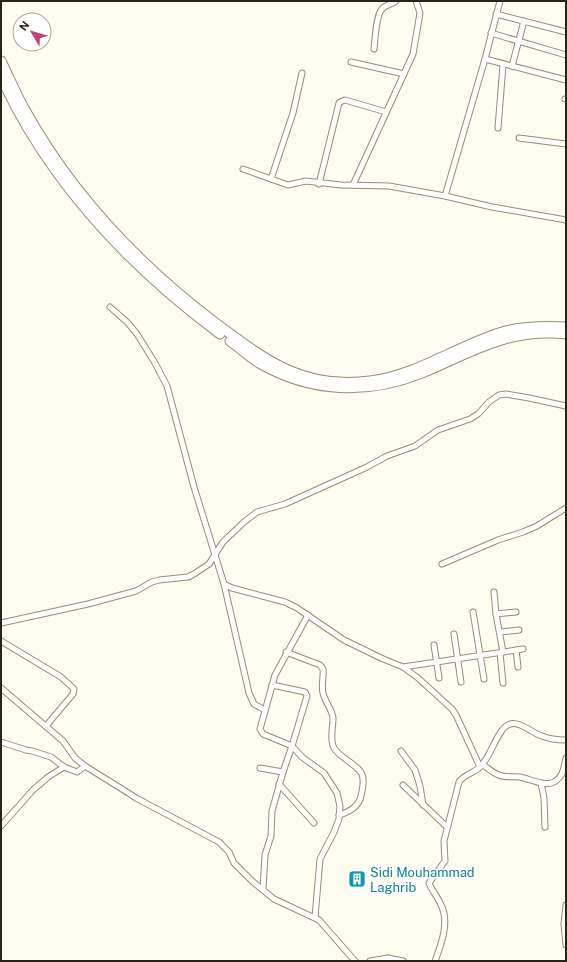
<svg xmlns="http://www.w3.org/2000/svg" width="567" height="962" font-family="'Public Sans',sans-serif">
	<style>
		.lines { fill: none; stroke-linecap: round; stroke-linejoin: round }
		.street-casing { stroke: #948d77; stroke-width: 7 }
		.highway-casing { stroke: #948d77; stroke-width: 11 }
		.street { stroke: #fff; stroke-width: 5 }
		.highway { stroke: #fff; stroke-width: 9 }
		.labels { text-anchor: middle; stroke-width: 3; stroke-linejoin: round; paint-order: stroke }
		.culture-label { font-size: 13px; fill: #0d838f; stroke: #fff; text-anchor: start }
	</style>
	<rect width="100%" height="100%" fill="#fefbf1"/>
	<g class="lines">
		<g class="street-casing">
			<g id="street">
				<polyline points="496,14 566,32"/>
				<polyline points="491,33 566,55"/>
				<path d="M374,49C375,40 376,15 382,9C386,4 392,5 396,1"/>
				<polyline points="485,59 566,80"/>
				<polyline points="351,62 404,74"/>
				<polyline points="512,66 524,21"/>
				<polyline points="565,99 566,99"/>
				<polyline points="498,128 503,65"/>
				<polyline points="519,138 566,144"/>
				<polyline points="243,169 288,185 306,181 341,185 389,186 445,196 492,207 566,220"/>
				<polyline points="271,179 293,113 302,73"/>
				<polyline points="319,184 339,103 342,101 345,100 386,112"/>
				<polyline points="353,185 413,54 420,13 416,1"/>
				<polyline points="445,196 485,59 500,1"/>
				<polyline points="110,307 128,323 137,334 155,363 167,386 194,487 224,584 232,588 285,602 297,608 344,640 381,658 403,667 418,678 452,709 456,715 480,767"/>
				<polyline points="442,564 498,540 523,532 537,526 566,508"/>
				<polyline points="224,584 249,693 254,704 265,710"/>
				<polyline points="494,592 496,614 503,652"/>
				<polyline points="473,612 484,679"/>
				<polyline points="496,614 516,612"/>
				<polyline points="308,615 275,675 260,729 263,734 292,746 302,757 324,773 337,793 340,806 339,819 334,832 320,859 315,917"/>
				<polyline points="1,623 88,604 136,591 152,582 159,580 188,577 194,574 209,564 223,542 244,522 257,512 285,504 367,467 387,456 415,446 438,430 470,419 478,414 489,402 499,395 506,394 529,398 566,406"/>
				<polyline points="500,632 519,630"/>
				<polyline points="454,634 461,682"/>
				<polyline points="1,641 61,677 74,689 73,694 46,726"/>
				<polyline points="434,645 439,678"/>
				<polyline points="516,650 518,667"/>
				<path d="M286,652L320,665L323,669C324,677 321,685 323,693C325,702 332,709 333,718C333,727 330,737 333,746C335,751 339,754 343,757C361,771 367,771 361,796C359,806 349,812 339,815"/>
				<polyline points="500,653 503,683"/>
				<polyline points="403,667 523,649"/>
				<polyline points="1,688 63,741 75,758 85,766 130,794 136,798 219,842 229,852 234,863 253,882 274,899 319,920 355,961"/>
				<polyline points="1,742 26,750 32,751 51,757 64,767 77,772 85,766"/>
				<polyline points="401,751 415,770 420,786 423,805"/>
				<path d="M483,765C488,768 493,773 499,775C505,778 513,776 520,777C530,779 545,787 554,782C563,777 564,768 566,758"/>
				<polyline points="260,768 283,772"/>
				<polyline points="541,783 544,798 545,827"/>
				<polyline points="279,784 314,823"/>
				<polyline points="403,785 447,827"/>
				<polyline points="1,826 33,790 48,777 64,767"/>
				<polyline points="263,889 265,855 271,836 272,811 283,772 292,746 307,696 305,692 272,685"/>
				<polyline points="566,905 564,924 566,945"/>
				<polyline points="370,961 388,958 403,961"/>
				<path d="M435,961C441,945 450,922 441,905C438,897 432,891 429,883L445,861L444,841L459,782C464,774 475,773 481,766C491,755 494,740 503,729C515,715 529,732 542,736C549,739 558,740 566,740"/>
			</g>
		</g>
		<g class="highway-casing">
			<g id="highway">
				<path d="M1,61C9,77 16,94 25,110C71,193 137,263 213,321C264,359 302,390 370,381C417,375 457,346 502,332C523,326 544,326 566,327"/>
				<path d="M1,77C49,182 129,266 220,334"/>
				<path d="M230,341C240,348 249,357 259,363C311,393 367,395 422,373C473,352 507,328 566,334"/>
			</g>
		</g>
		<use href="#street" class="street"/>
		<use href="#highway" class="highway"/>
	</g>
	<defs>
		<g id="building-square" transform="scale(0.9)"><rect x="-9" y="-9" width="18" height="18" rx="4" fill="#0f9aa8" stroke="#fff"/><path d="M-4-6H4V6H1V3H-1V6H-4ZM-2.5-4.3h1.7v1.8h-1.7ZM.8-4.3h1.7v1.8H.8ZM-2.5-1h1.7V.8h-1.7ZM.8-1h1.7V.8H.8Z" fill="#fff"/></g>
	</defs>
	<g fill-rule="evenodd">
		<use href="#building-square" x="357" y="879"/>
	</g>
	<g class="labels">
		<g class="culture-label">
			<text x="370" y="877">Sidi Mouhammad<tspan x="370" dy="15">Laghrib</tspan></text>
		</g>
	</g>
	<rect width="567" height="962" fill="none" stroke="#26241b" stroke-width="4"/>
	<g transform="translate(32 32) rotate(308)"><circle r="19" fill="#ffffff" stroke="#a8a7a4"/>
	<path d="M0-3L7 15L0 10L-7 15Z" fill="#c83e78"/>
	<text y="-6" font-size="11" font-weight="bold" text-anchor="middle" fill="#26241b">N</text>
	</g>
</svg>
